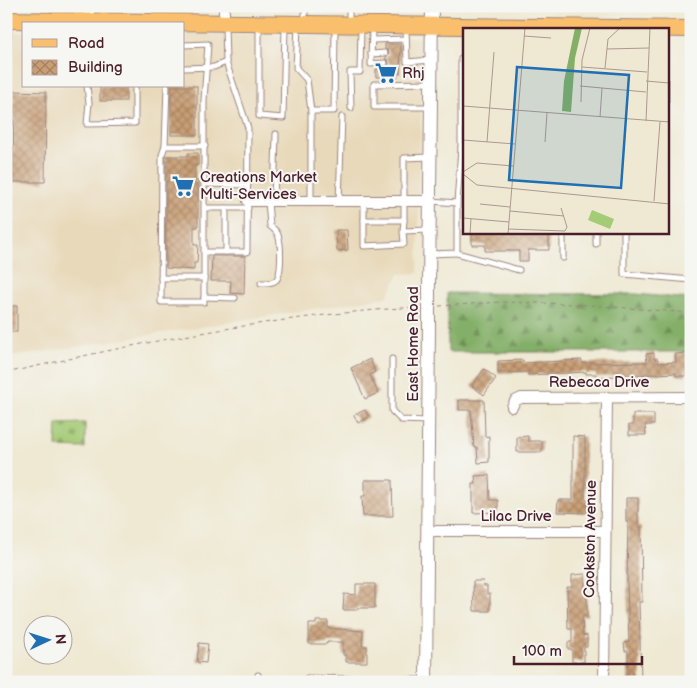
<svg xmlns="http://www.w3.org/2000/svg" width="697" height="688" font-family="'Balsamiq Sans',sans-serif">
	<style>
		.built { fill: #e8d9ba }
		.forest { fill: url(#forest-firs); stroke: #666749 }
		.cemetery { fill: url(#cemetery-stones); stroke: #777550 }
		.building { fill: url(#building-cross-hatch) }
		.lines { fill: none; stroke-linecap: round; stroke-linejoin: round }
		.service-casing { stroke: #9c847f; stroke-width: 7 }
		.minor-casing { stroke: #9c847f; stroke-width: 12 }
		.tertiary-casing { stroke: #9c847f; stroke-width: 14 }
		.primary-casing { stroke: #9c847f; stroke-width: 18 }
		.path { stroke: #9c847f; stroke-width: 1; stroke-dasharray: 4 4; stroke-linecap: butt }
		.service { stroke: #fff; stroke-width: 5 }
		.minor { stroke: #fff; stroke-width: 10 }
		.tertiary { stroke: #fff; stroke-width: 12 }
		.primary { stroke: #f9bf6c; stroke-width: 16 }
		.tertiary-bridge-casing { stroke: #9c847f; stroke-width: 14; stroke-linecap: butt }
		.tertiary-bridge { stroke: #fff; stroke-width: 12 }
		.labels { text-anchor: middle; stroke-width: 4; stroke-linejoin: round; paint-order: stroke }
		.poi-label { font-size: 15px; fill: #4a1f2b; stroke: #f6f6f2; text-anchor: start }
		.street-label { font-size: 15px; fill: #4a1f2b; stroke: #f6f6f2 }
		.inset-road { fill: none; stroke: #ad9890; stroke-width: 1 }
		.view { fill: #1f6fb2; fill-opacity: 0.15; stroke: #1f6fb2; stroke-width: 2.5 }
		.inset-edge { fill: none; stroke: #4a1f2b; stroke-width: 2.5 }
	</style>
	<defs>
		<pattern id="forest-firs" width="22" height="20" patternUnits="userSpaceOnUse" patternTransform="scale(1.25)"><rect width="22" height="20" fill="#83af67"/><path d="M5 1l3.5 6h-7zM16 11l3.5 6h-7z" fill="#6d8e55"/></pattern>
		<pattern id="cemetery-stones" width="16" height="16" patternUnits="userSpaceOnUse" patternTransform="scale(1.25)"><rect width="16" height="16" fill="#a4cb76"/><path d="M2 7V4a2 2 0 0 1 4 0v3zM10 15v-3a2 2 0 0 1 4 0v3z" fill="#8fae66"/></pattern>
		<pattern id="building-cross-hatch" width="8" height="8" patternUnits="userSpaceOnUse" patternTransform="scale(1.25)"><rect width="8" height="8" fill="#c89e75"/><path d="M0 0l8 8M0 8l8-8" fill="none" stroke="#a48060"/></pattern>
	</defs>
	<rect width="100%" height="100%" fill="#f6f6f2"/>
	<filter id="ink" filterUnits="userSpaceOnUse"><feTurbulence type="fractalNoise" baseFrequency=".02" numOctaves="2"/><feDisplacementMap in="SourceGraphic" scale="10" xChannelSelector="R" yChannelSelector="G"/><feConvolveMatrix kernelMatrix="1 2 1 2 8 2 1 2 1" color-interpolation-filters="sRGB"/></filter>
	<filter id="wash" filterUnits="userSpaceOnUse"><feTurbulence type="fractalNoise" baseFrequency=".0096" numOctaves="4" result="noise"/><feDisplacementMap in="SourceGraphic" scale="20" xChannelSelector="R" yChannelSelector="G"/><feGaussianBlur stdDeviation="1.12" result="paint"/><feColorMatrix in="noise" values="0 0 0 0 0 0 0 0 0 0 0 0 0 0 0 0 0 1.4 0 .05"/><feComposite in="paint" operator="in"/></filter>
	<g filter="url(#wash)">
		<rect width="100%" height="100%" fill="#efe9d3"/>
		<polygon class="built" points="6,32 24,32 24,86 184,86 184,34 422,37 418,273 399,274 387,297 6,358"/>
		<polygon class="forest" points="447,293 636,294 691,299 691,352 448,352"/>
		<polygon class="cemetery" points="85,423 85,448 56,447 57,424"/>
		<g id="blocks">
			<g class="building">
				<polygon points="385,44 401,44 400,74 397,73 397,77 376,77 376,69 385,69 389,64 388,60 385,59 389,53 388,50 385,49"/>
				<rect x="100" y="86" width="26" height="15"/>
				<rect x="171" y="86" width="26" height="49"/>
				<polygon points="14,91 46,92 45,182 13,182"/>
				<polygon points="188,153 198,153 198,165 195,165 195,181 198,181 198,227 194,227 194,245 198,245 197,263 194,263 194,270 166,268 166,156 188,156"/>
				<polygon points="336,230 347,230 348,250 337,251"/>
				<polygon points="472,232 549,232 549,250 528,250 528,261 519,261 519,251 485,251 485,245 472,245"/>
				<polygon points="212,256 245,256 244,294 230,293 231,281 211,281"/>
				<rect x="6" y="306" width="11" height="26"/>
				<polygon points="654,353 654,359 658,359 658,363 676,362 675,354 691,353 691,367 686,368 686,376 676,376 676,373 596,377 596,374 586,374 586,372 528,375 528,372 498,373 498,361 523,360 523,363 582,360 582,363 647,362 646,354"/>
				<polygon points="370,359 375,372 370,375 378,393 365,399 351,368"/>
				<polygon points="484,369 496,378 484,395 472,386"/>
				<polygon points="459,400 484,400 485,437 489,436 489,462 478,463 477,447 474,447 471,410 459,410"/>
				<polygon points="365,410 369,417 358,423 354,415"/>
				<polygon points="633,414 654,414 654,425 645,425 646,435 629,435 629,425 633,425"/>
				<polygon points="528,436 528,441 542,441 542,452 517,452 517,437"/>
				<polygon points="573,436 585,437 585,500 589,500 589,513 557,512 558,500 573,500"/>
				<polygon points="489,475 490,500 498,500 498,512 473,513 473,484 476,484 475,476"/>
				<polygon points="365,480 392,480 393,516 363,516 362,496 365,496"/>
				<polygon points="626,498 638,498 638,527 641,527 642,602 639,602 641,682 628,682 628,651 625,651 624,643 629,642 627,584 628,522 626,522"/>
				<polygon points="585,574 585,587 587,587 587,616 582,616 583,636 587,635 587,647 584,647 584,662 572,662 572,649 568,649 568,642 572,642 572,629 568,629 567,587 572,587 572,575"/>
				<polygon points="473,581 483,581 484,586 487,586 487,594 490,594 490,611 474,611"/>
				<polygon points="356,584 375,584 375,608 357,608 357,610 343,610 344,594 356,595"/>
				<polygon points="316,621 328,621 328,628 363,631 362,646 367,646 367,662 346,662 346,655 343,655 343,642 327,642 327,644 309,644 309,624 316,624"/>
				<polygon points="199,643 208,644 206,663 197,662"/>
			</g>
		</g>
	</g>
	<g filter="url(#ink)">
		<use href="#blocks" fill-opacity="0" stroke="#9c847f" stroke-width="1"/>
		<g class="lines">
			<g class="service-casing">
				<g id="service">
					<polyline points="305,6 305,21"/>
					<polyline points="349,23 349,6"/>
					<polyline points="259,26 259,116 283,118 285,26"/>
					<polyline points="298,26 296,68 307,80 311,111 311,201"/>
					<polyline points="406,27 407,62 431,60"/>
					<polyline points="372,28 371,64 385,63"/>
					<polyline points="372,40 406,39"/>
					<polyline points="371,54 385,53"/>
					<polyline points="464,56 461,59 461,148 464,150"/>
					<polyline points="184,68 214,67 226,62"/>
					<polyline points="430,83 374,84 374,107 431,107"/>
					<polyline points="87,86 89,103 87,124 135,123 135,86"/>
					<polyline points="167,86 165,146 162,155 161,302 204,302 204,100 208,44 184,45"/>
					<polyline points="6,107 9,23"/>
					<polyline points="351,108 350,72 360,72 361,27"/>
					<polyline points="311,111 334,111 335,28"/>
					<polyline points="165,146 205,146"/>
					<polyline points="205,184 248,185"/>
					<polyline points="274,201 276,134"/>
					<polyline points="339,201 342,117"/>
					<polyline points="364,201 364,220"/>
					<polyline points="431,201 457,203 461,148"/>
					<polyline points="205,208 248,208"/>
					<polyline points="404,220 404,158 430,157"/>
					<polyline points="403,231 404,220 364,220 364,246 404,244 403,231 429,230"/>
					<polyline points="563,232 563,258"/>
					<polyline points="596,232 596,244"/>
					<polyline points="624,232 624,274 691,280"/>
					<polyline points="204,252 247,252 248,128 226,62 225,26"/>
					<polyline points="226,252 226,208"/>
					<polyline points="457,253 519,270"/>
					<polyline points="429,254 457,253 457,203"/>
					<polyline points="161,278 204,278"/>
					<path d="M261,283C266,283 272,284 276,280C282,275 281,246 279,238C278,232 274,229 270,226L268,201"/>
					<polyline points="204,297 235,298"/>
					<polyline points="392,359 392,411 401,420 427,421"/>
					<polyline points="258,682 258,675"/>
					<polyline points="305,682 307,678 424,680"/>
				</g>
			</g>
			<g class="minor-casing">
				<g id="minor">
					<polyline points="89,21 89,6"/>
					<polyline points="224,23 224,6"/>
					<polyline points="248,201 430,201"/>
					<polyline points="512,407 515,401 521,398 691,397"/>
					<polyline points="428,531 605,531"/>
					<polyline points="604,682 607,397"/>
				</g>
			</g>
			<g class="tertiary-casing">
				<g id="tertiary">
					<polyline points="429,287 432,6"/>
					<polyline points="426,682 429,325"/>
				</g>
			</g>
			<g class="primary-casing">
				<polyline id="primary" points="6,20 691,29"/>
			</g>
			<g class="path">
				<polyline points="439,306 501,302 576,304 691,313"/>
				<path d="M6,373C142,342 279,315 418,307"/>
			</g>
			<use href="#service" class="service"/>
			<use href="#minor" class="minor"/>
			<use href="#tertiary" class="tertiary"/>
			<use href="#primary" class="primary"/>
			<g class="tertiary-bridge-casing">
				<polyline id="tertiary-bridge" points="429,325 429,287"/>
			</g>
			<use href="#tertiary-bridge" class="tertiary-bridge"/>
		</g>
	</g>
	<defs>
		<g id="supermarket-bare" transform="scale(1.725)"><path d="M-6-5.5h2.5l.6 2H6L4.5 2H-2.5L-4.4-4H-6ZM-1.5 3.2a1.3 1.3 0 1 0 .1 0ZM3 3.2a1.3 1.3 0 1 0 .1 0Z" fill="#1f6fb2" stroke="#f6f6f2" stroke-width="2.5" paint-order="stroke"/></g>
	</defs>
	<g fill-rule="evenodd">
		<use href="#supermarket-bare" x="386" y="73"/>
		<use href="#supermarket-bare" x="183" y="186"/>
	</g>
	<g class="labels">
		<g class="poi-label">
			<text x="402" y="78">Rhj</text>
			<text x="200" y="182">Creations Market<tspan x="200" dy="17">Multi-Services</tspan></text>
		</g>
		<g class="street-label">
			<text transform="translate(413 344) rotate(-90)" y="5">East Home Road</text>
			<text x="599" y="387">Rebecca Drive</text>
			<text x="516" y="521">Lilac Drive</text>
			<text transform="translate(590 539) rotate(-89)" y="5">Cookston Avenue</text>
		</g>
	</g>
	<g transform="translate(463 28)">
		<rect width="206" height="206" fill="#efe9d3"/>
		<path d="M129,182L151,191L147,201L125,192Z" fill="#a4cb76"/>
		<path d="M112,0H119L112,30L108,84L99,83L101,53Z" fill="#83af67"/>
		<path class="inset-road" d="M61,8L88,10M144,21L186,20M119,39L184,44M142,40L145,11L157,0M0,42V70M183,53L206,55M207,53V75M117,58L183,64M118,74L119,32L127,0M0,78L207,94M137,89L139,60M183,93L187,0M0,112L52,116M24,114L31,24M82,114L84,85M0,144L14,135L50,138M0,146L14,157L207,176M191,173L197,94M17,176L47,179M47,183L101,188M0,190L46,194M45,201L102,203L104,199L98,180M7,206L8,191M45,206L62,0"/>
		<path class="view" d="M54,39L166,47L158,160L46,152Z"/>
		<rect width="206" height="206" class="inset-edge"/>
	</g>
	<rect width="697" height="688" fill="none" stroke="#f6f6f2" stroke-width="25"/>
	<rect x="22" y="22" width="162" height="65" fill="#f6f6f2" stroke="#b1a0a2"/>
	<rect x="32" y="39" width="25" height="8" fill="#f9bf6c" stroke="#b1a0a2"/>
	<text x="68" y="48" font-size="15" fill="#4a1f2b">Road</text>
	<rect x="32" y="60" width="25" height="15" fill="url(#building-cross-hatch)" stroke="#b1a0a2"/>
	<text x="68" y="72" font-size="15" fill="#4a1f2b">Building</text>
	<g transform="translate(48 640) rotate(86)"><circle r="24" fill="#f6f6f2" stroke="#b1a0a2"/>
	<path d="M0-4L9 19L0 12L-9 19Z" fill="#1f6fb2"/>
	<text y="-8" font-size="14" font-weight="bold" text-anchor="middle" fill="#4a1f2b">N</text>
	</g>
	<path d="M514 656v8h128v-8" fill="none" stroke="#4a1f2b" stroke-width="2.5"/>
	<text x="522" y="656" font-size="15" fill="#4a1f2b" stroke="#f6f6f2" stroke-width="4" paint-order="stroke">100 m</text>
</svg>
